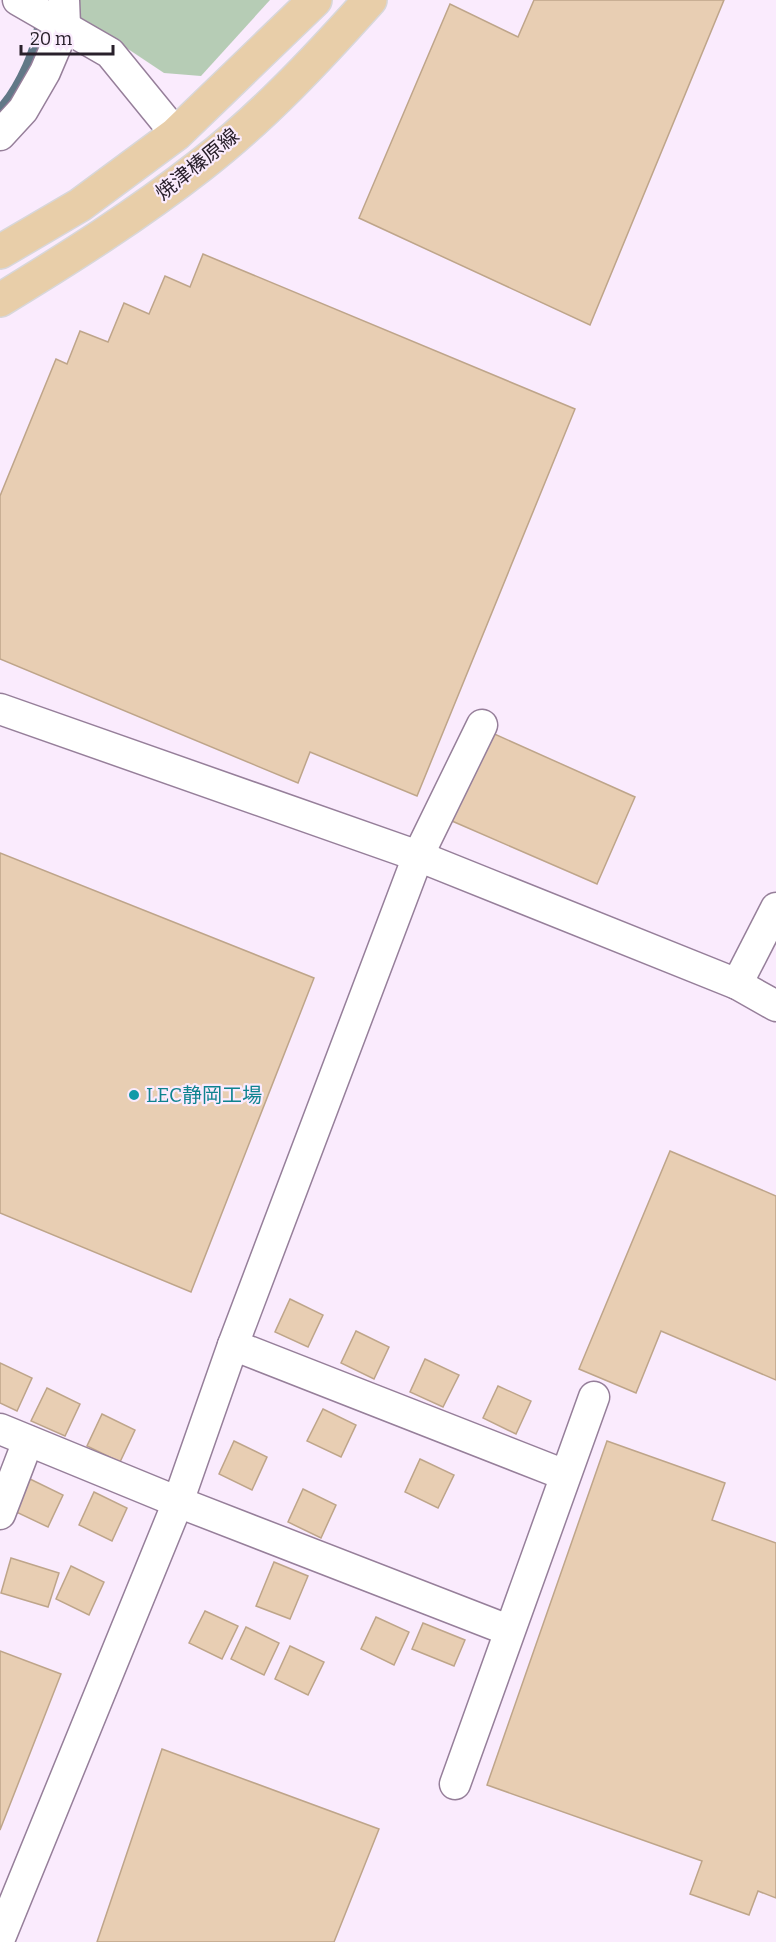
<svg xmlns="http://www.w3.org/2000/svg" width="776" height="1942" font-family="Bitter,'Noto Sans JP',serif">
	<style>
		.green { fill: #b6ccb5 }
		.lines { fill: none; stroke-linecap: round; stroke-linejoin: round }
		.stream { stroke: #617887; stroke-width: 9 }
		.building { fill: #e8ceb3; stroke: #bea58a; stroke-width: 1.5 }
		.street-casing { stroke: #967f9a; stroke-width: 33 }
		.primary-casing { stroke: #d8d7d9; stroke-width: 36 }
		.street { stroke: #fff; stroke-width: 30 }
		.primary { stroke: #e8cea9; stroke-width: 33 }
		.culture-dot { fill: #0f9aa8; stroke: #faebfd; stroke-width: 2 }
		.labels { text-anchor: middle; stroke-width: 4.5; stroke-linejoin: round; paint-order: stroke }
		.street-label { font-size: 20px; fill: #29202b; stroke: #faebfd }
		.culture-label { font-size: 20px; fill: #0d838f; stroke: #faebfd; text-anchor: start }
	</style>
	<rect width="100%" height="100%" fill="#faebfd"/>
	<polygon class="green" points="74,0 270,0 201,76 164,73 77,15"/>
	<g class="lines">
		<path class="stream" d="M0,109C18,89 40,45 39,17"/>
	</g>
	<g class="building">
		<polygon points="534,0 724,0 590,325 359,218 450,4 518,37"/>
		<polygon points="203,254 575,409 417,796 310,752 298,783 0,659 0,496 56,359 67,364 80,331 108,342 124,303 149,314 165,276 190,287"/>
		<polygon points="490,732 635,797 597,884 452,821"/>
		<polygon points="0,853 314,978 191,1292 0,1213"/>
		<polygon points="670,1151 776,1196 776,1380 661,1331 636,1393 579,1369"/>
		<polygon points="290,1299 323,1315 308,1347 275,1332"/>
		<polygon points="356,1331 389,1347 374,1379 341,1363"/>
		<polygon points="425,1359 459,1375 443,1407 410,1392"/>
		<polygon points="0,1363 32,1378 17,1411 0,1403"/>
		<polygon points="498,1386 531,1401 516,1434 483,1418"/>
		<polygon points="47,1388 80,1404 65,1436 31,1421"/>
		<polygon points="323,1409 356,1425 341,1457 307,1441"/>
		<polygon points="102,1414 135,1430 120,1462 87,1446"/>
		<polygon points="234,1441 267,1457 252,1490 219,1474"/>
		<polygon points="607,1441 725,1483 712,1520 776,1543 776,1898 758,1891 749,1915 690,1894 702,1861 487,1785"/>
		<polygon points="420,1459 454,1475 438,1508 405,1492"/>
		<polygon points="30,1479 63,1495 48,1527 14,1511"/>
		<polygon points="303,1489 336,1505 321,1538 288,1522"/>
		<polygon points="94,1492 127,1508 112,1541 79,1525"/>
		<polygon points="11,1558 59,1573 48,1607 1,1593"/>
		<polygon points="274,1562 308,1576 290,1619 256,1606"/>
		<polygon points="71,1566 104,1582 89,1615 56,1599"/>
		<polygon points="205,1611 238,1626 222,1659 189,1643"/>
		<polygon points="376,1617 409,1632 394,1665 361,1649"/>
		<polygon points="423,1623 465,1640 454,1666 412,1649"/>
		<polygon points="246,1627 279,1643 264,1675 231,1659"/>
		<polygon points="290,1646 324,1662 308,1695 275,1679"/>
		<polygon points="0,1651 61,1674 0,1830"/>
		<polygon points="162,1749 379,1829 334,1942 97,1942"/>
	</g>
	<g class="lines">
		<g class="street-casing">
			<g id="street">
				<polyline points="18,0 110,53 176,134"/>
				<polyline points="0,135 23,110 45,72 65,25 64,0"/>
				<polyline points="0,709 418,856 737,984 776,1006"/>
				<polyline points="737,984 776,908"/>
				<polyline points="233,1345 565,1475"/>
				<polyline points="0,1429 178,1502 508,1630"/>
				<polyline points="0,1514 28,1441"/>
				<polyline points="455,1784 594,1397"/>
				<polyline points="0,1938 178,1502 233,1345 418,856 482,725"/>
			</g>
		</g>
		<g class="primary-casing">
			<g id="primary">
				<polyline points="0,252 80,205 176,134 315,0"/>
				<path d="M0,300C69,258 137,215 201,165C263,117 318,58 370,0"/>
			</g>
		</g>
		<use href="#street" class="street"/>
		<use href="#primary" class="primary"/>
	</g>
	<circle class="culture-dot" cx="134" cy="1095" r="6"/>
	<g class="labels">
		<g class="street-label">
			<text transform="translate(197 164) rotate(-39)" y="7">焼津榛原線</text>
		</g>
		<g class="culture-label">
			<text x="146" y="1102">LEC静岡工場</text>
		</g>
	</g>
	<path d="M21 45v9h92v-9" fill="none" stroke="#29202b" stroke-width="3"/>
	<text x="30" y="45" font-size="18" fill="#29202b" stroke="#faebfd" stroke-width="4.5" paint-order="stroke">20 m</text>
</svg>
